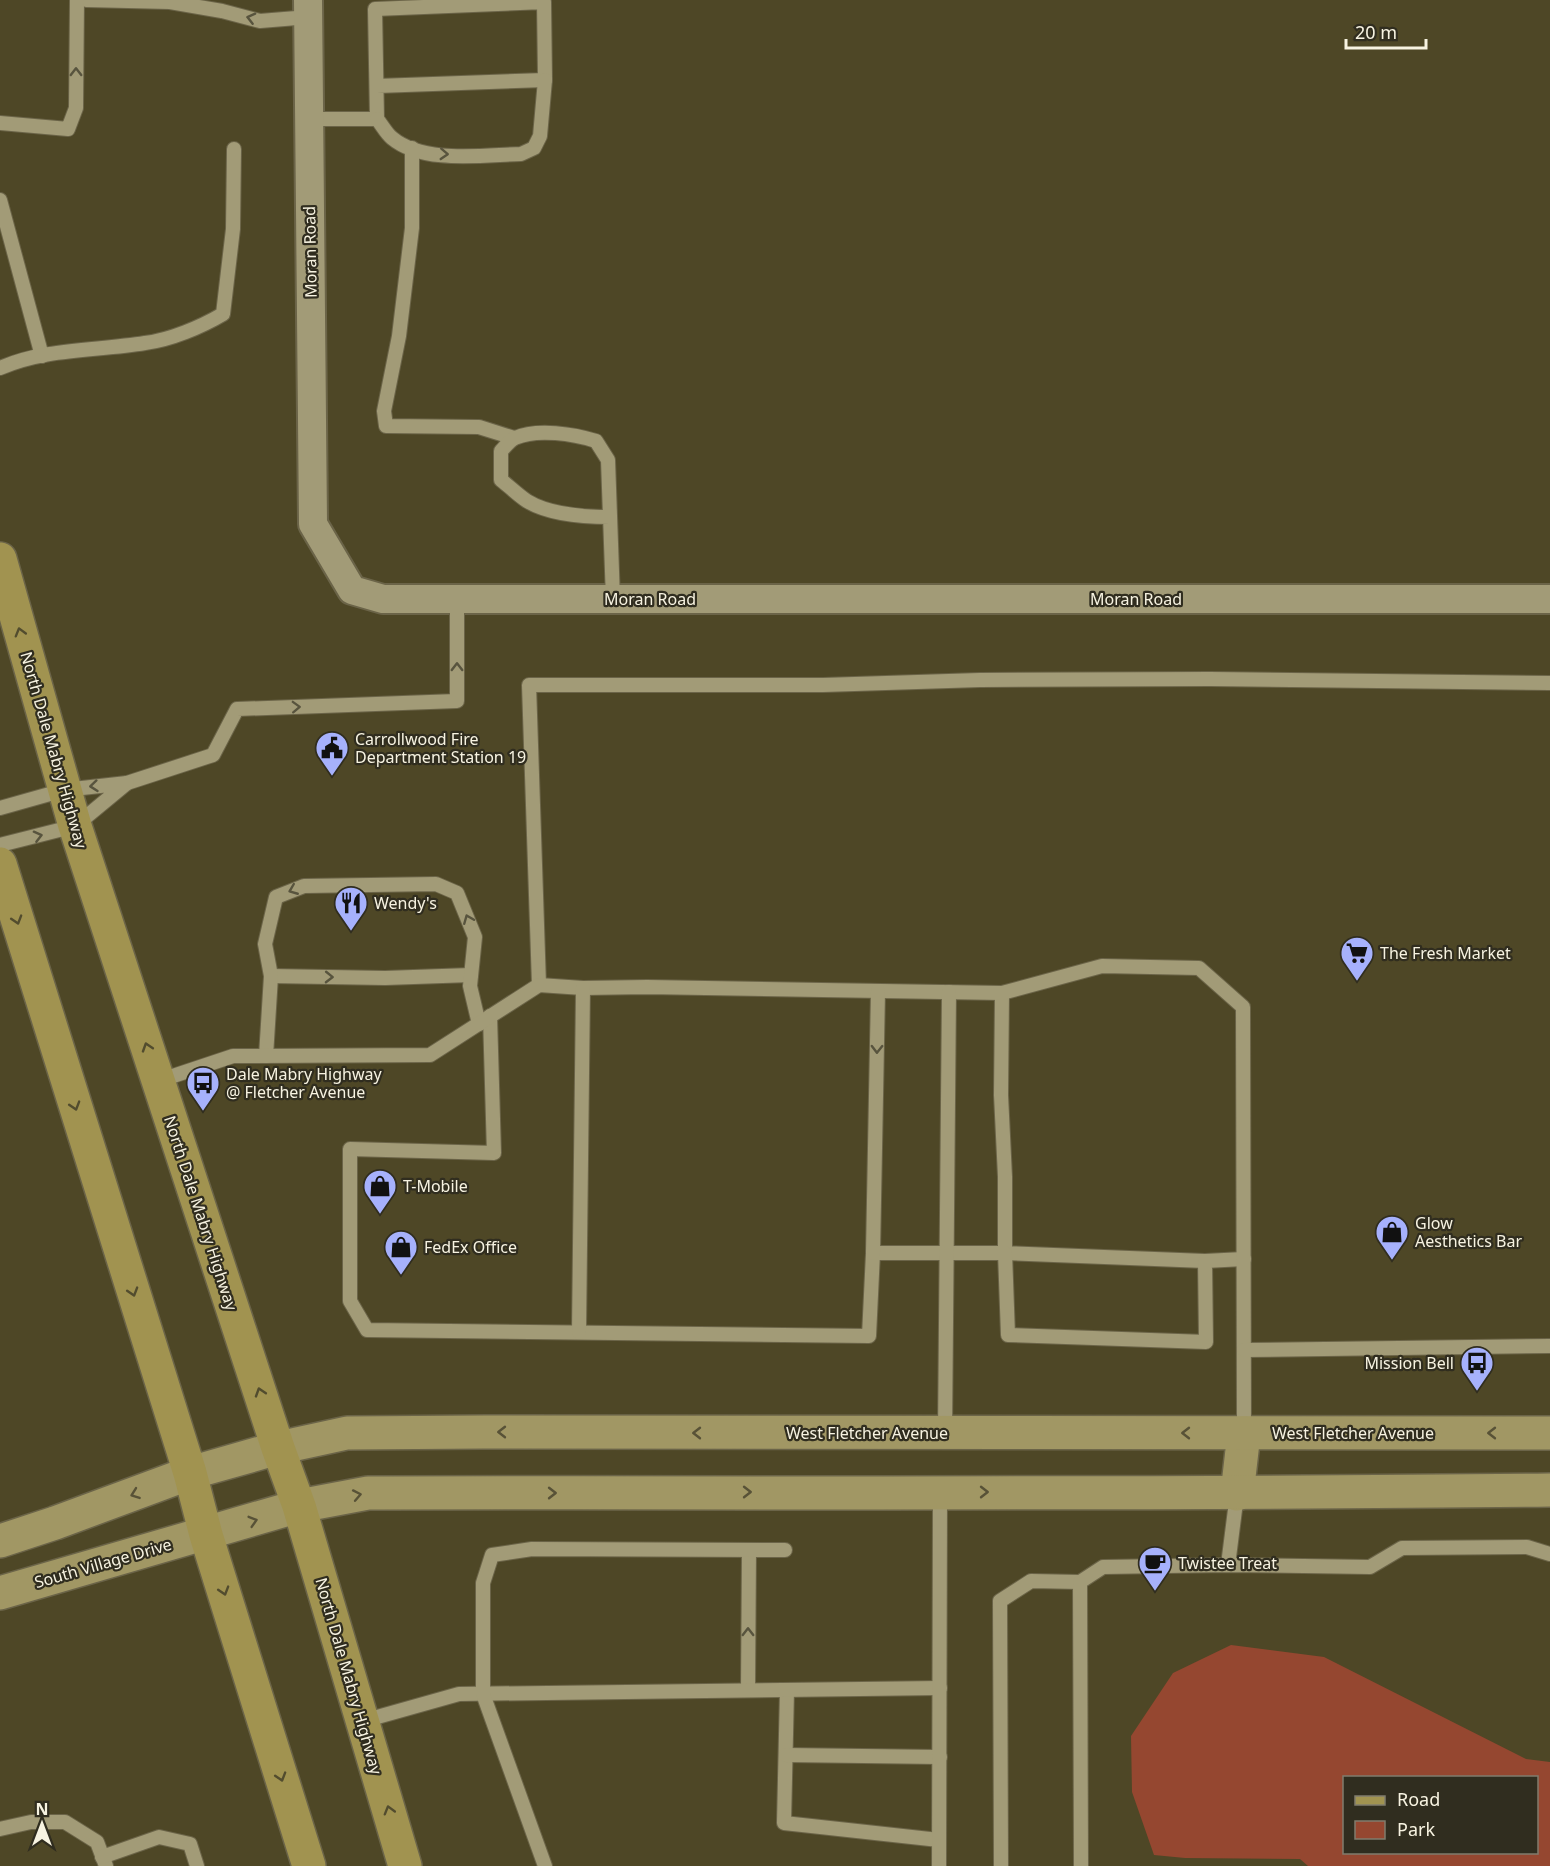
<svg xmlns="http://www.w3.org/2000/svg" width="1550" height="1866" font-family="'Noto Sans',sans-serif">
	<style>
		.green { fill: #954730; fill-rule: evenodd }
		.lines { fill: none; stroke-linecap: round; stroke-linejoin: round }
		.lane-casing { stroke: #6b6448; stroke-width: 16 }
		.street-casing { stroke: #6b6448; stroke-width: 32 }
		.secondary-casing { stroke: #6b6448; stroke-width: 36 }
		.primary-casing { stroke: #6b6448; stroke-width: 36 }
		.lane { stroke: #a29b77; stroke-width: 14 }
		.street { stroke: #a29b77; stroke-width: 28 }
		.secondary { stroke: #a19764; stroke-width: 33 }
		.primary { stroke: #a19350; stroke-width: 33 }
		.oneway { stroke: #58543e }
		.oneway2 { stroke: #524c2e }
		.oneway3 { stroke: #585237 }
		.labels { text-anchor: middle; stroke-width: 4.5; stroke-linejoin: round; paint-order: stroke }
		.street-label { font-size: 16px; fill: #f7f3e1; stroke: #302d1f }
		.poi-label { font-size: 16px; fill: #f7f3e1; stroke: #302d1f; text-anchor: start }
	</style>
	<rect width="100%" height="100%" fill="#4e4726"/>
	<path class="green" d="M1231,1645L1324,1657L1526,1759L1550,1762V1866H1308L1300,1859L1185,1858L1154,1855L1132,1792L1131,1736L1173,1673ZM1344,1778H1536V1852H1344Z"/>
	<g class="lines">
		<g class="lane-casing">
			<g id="lane">
				<polyline points="86,0 170,2 222,11 260,21 309,17"/>
				<polyline points="308,119 377,119 375,9 544,2 545,80 377,86"/>
				<path d="M377,119C382,125 386,133 392,138C423,164 482,155 521,154L534,148L540,136L545,80"/>
				<polyline points="0,123 68,129 76,108 77,0"/>
				<polyline points="412,148 412,228 399,336 384,411 386,426 479,427 514,438"/>
				<polyline points="0,200 42,356"/>
				<path d="M0,368C46,348 96,351 145,343C170,340 201,327 223,314L233,229L234,149"/>
				<path d="M610,517C584,517 550,515 527,501C518,495 510,487 501,480V451C505,447 510,440 515,438C537,428 574,434 596,441L608,460L613,599"/>
				<polyline points="127,783 213,755 237,709 457,701 457,599"/>
				<polyline points="0,808 64,790 127,783 75,826 0,845"/>
				<polyline points="271,976 385,978 471,975"/>
				<polyline points="539,985 529,685 823,685 980,680 1210,679 1550,683"/>
				<polyline points="1002,993 1001,1095 1005,1177 1005,1253 1205,1261"/>
				<polyline points="490,1016 494,1153 350,1149 350,1301 367,1330 869,1336 873,1253 1005,1253 1008,1335 1206,1342 1205,1261 1244,1259"/>
				<polyline points="266,1056 271,976 265,944 276,897 304,886 436,884 457,893 475,937 470,986 479,1024"/>
				<polyline points="158,1081 233,1056 430,1055 539,985 583,988 647,987 1002,993 1102,966 1199,968 1243,1007 1244,1433"/>
				<polyline points="873,1253 878,991"/>
				<polyline points="579,1332 583,988"/>
				<polyline points="1244,1350 1550,1346"/>
				<polyline points="945,1433 949,992"/>
				<polyline points="1228,1565 1237,1494"/>
				<polyline points="748,1690 749,1550"/>
				<polyline points="787,1690 784,1823 939,1840"/>
				<polyline points="363,1721 459,1694 940,1688"/>
				<polyline points="786,1755 940,1757"/>
				<polyline points="0,1829 31,1822 65,1822 97,1842 106,1866"/>
				<polyline points="102,1857 159,1837 190,1844 197,1866"/>
				<polyline points="545,1866 483,1694 483,1583 492,1555 532,1549 785,1550"/>
				<polyline points="939,1866 940,1494"/>
				<polyline points="1001,1866 1000,1601 1031,1581 1080,1582"/>
				<polyline points="1081,1866 1080,1582 1103,1567 1228,1565 1370,1567 1402,1548 1527,1547 1550,1554"/>
			</g>
		</g>
		<g class="street-casing">
			<polyline id="street" points="308,0 313,524 352,590 383,599 1550,599"/>
		</g>
		<g class="secondary-casing">
			<g id="secondary">
				<polyline points="1237,1494 1244,1433"/>
				<polyline points="0,1541 55,1523 190,1473 278,1448 347,1433 484,1432 1550,1433"/>
				<path d="M0,1593L299,1506L368,1493C762,1492 1156,1495 1550,1490"/>
			</g>
		</g>
		<g class="primary-casing">
			<g id="primary">
				<polyline points="0,559 75,826 278,1448 299,1506 405,1866"/>
				<polyline points="0,864 190,1473 206,1535 309,1866"/>
			</g>
		</g>
		<use href="#lane" class="lane"/>
		<use href="#street" class="street"/>
		<use href="#secondary" class="secondary"/>
		<use href="#primary" class="primary"/>
	</g>
	<defs><path id="oneway-chevron" d="M-2-3.5L2.5 0L-2 3.5" fill="none" stroke-width="1.6" stroke-linecap="round" stroke-linejoin="round" transform="scale(1.5)"/></defs>
	<g class="oneway">
		<use href="#oneway-chevron" transform="translate(251 18) rotate(-166)"/>
		<use href="#oneway-chevron" transform="translate(76 72) rotate(-90)"/>
		<use href="#oneway-chevron" transform="translate(444 154) rotate(3)"/>
		<use href="#oneway-chevron" transform="translate(457 667) rotate(-90)"/>
		<use href="#oneway-chevron" transform="translate(296 707) rotate(-2)"/>
		<use href="#oneway-chevron" transform="translate(94 786) rotate(174)"/>
		<use href="#oneway-chevron" transform="translate(38 836) rotate(-14)"/>
		<use href="#oneway-chevron" transform="translate(293 890) rotate(158)"/>
		<use href="#oneway-chevron" transform="translate(468 919) rotate(-112)"/>
		<use href="#oneway-chevron" transform="translate(329 977) rotate(1)"/>
		<use href="#oneway-chevron" transform="translate(877 1049) rotate(91)"/>
		<use href="#oneway-chevron" transform="translate(748 1632) rotate(-90)"/>
	</g>
	<g class="oneway2">
		<use href="#oneway-chevron" transform="translate(20 632) rotate(-106)"/>
		<use href="#oneway-chevron" transform="translate(17 920) rotate(73)"/>
		<use href="#oneway-chevron" transform="translate(147 1047) rotate(-108)"/>
		<use href="#oneway-chevron" transform="translate(75 1106) rotate(73)"/>
		<use href="#oneway-chevron" transform="translate(133 1292) rotate(73)"/>
		<use href="#oneway-chevron" transform="translate(260 1392) rotate(-108)"/>
		<use href="#oneway-chevron" transform="translate(224 1591) rotate(73)"/>
		<use href="#oneway-chevron" transform="translate(281 1777) rotate(73)"/>
		<use href="#oneway-chevron" transform="translate(389 1810) rotate(-106)"/>
	</g>
	<g class="oneway3">
		<use href="#oneway-chevron" transform="translate(502 1432) rotate(-180)"/>
		<use href="#oneway-chevron" transform="translate(697 1433) rotate(-180)"/>
		<use href="#oneway-chevron" transform="translate(1186 1433) rotate(180)"/>
		<use href="#oneway-chevron" transform="translate(1492 1433) rotate(-180)"/>
		<use href="#oneway-chevron" transform="translate(747 1492)"/>
		<use href="#oneway-chevron" transform="translate(984 1492)"/>
		<use href="#oneway-chevron" transform="translate(552 1493)"/>
		<use href="#oneway-chevron" transform="translate(135 1494) rotate(160)"/>
		<use href="#oneway-chevron" transform="translate(357 1495) rotate(-11)"/>
		<use href="#oneway-chevron" transform="translate(253 1521) rotate(-17)"/>
	</g>
	<defs>
		<g id="civic-pin" transform="scale(1.725)"><path d="M0 17L-7.5 6A9.5 9.5 0 1 1 7.5 6Z" fill="#a6b1fc" stroke="#302d1f"/><path d="M-.6-6.5H3V-4.5H.6V-3L4-1V1h2V6H-6V1h2V-1L-.6-3ZM-1.2 2.5V6h2.4V2.5Z" fill="#111"/></g>
		<g id="restaurant-pin" transform="scale(1.725)"><path d="M0 17L-7.5 6A9.5 9.5 0 1 1 7.5 6Z" fill="#a6b1fc" stroke="#302d1f"/><path d="M-5-6h1v4h1v-4h1v4h1v-4h1v5L-1.5 .5V6h-2V.5L-5-1ZM5-6V6H3V1.5H1.5Q1.5-4 5-6Z" fill="#111"/></g>
		<g id="supermarket-pin" transform="scale(1.725)"><path d="M0 17L-7.5 6A9.5 9.5 0 1 1 7.5 6Z" fill="#a6b1fc" stroke="#302d1f"/><path d="M-6-5.5h2.5l.6 2H6L4.5 2H-2.5L-4.4-4H-6ZM-1.5 3.2a1.3 1.3 0 1 0 .1 0ZM3 3.2a1.3 1.3 0 1 0 .1 0Z" fill="#111"/></g>
		<g id="bus-pin" transform="scale(1.725)"><path d="M0 17L-7.5 6A9.5 9.5 0 1 1 7.5 6Z" fill="#a6b1fc" stroke="#302d1f"/><path d="M-5-6H5V4H4V6H2V4H-2V6H-4V4H-5ZM-3.5-4V0h7V-4ZM-3.5 1.2v1.5H-2V1.2ZM2 1.2v1.5H3.5V1.2Z" fill="#111"/></g>
		<g id="shop-pin" transform="scale(1.725)"><path d="M0 17L-7.5 6A9.5 9.5 0 1 1 7.5 6Z" fill="#a6b1fc" stroke="#302d1f"/><path d="M-5-2.5h2.3a2.7 3.5 0 0 1 5.4 0H5L5.5 6h-11ZM-1.5-2.5h3a1.5 2.3 0 0 0-3 0Z" fill="#111"/></g>
		<g id="cafe-pin" transform="scale(1.725)"><path d="M0 17L-7.5 6A9.5 9.5 0 1 1 7.5 6Z" fill="#a6b1fc" stroke="#302d1f"/><path d="M-5.5-4.5H6V0H3Q3 3.5 0 3.5H-2.5Q-5.5 3.5-5.5 0ZM3-3.2v2h1.7v-2ZM-6 4.5H4V6H-6Z" fill="#111"/></g>
	</defs>
	<g fill-rule="evenodd">
		<use href="#civic-pin" x="332" y="748"/>
		<use href="#restaurant-pin" x="351" y="903"/>
		<use href="#supermarket-pin" x="1357" y="953"/>
		<use href="#bus-pin" x="203" y="1083"/>
		<use href="#shop-pin" x="380" y="1186"/>
		<use href="#shop-pin" x="1392" y="1232"/>
		<use href="#shop-pin" x="401" y="1247"/>
		<use href="#bus-pin" x="1477" y="1363"/>
		<use href="#cafe-pin" x="1155" y="1563"/>
	</g>
	<g class="labels">
		<g class="street-label">
			<text transform="translate(310 252) rotate(-91)" y="6">Moran Road</text>
			<text x="650" y="605">Moran Road</text>
			<text x="1136" y="605">Moran Road</text>
			<text transform="translate(54 750) rotate(74)" y="6">North Dale Mabry Highway</text>
			<text transform="translate(201 1213) rotate(72)" y="6">North Dale Mabry Highway</text>
			<text x="867" y="1439">West Fletcher Avenue</text>
			<text x="1353" y="1439">West Fletcher Avenue</text>
			<text transform="translate(103 1563) rotate(-16)" y="6">South Village Drive</text>
			<text transform="translate(349 1676) rotate(74)" y="6">North Dale Mabry Highway</text>
		</g>
		<g class="poi-label">
			<text x="355" y="745">Carrollwood Fire<tspan x="355" dy="18">Department Station 19</tspan></text>
			<text x="374" y="909">Wendy's</text>
			<text x="1380" y="959">The Fresh Market</text>
			<text x="226" y="1080">Dale Mabry Highway<tspan x="226" dy="18">@ Fletcher Avenue</tspan></text>
			<text x="403" y="1192">T-Mobile</text>
			<text x="1415" y="1229">Glow<tspan x="1415" dy="18">Aesthetics Bar</tspan></text>
			<text x="424" y="1253">FedEx Office</text>
			<text x="1454" y="1369" text-anchor="end">Mission Bell</text>
			<text x="1178" y="1569">Twistee Treat</text>
		</g>
	</g>
	<rect x="1343" y="1776" width="195" height="78" fill="#302d1f" stroke="#807c6d" stroke-width="1.5"/>
	<rect x="1355" y="1796" width="30" height="9" fill="#a19350" stroke="#807c6d" stroke-width="1.5"/>
	<text x="1397" y="1806" font-size="18" fill="#f7f3e1">Road</text>
	<rect x="1355" y="1821" width="30" height="18" fill="#954730" stroke="#807c6d" stroke-width="1.5"/>
	<text x="1397" y="1836" font-size="18" fill="#f7f3e1">Park</text>
	<g transform="translate(42 1824)" stroke="#302d1f" stroke-width="4.5" paint-order="stroke">
	<path d="M0-4.5L10 22L0 15L-10 22Z" fill="#f7f3e1"/>
	<text y="-9" font-size="16" font-weight="bold" text-anchor="middle" fill="#f7f3e1">N</text>
	</g>
	<path d="M1346 39v9h80v-9" fill="none" stroke="#f7f3e1" stroke-width="3"/>
	<text x="1355" y="39" font-size="18" fill="#f7f3e1" stroke="#302d1f" stroke-width="4.5" paint-order="stroke">20 m</text>
</svg>
